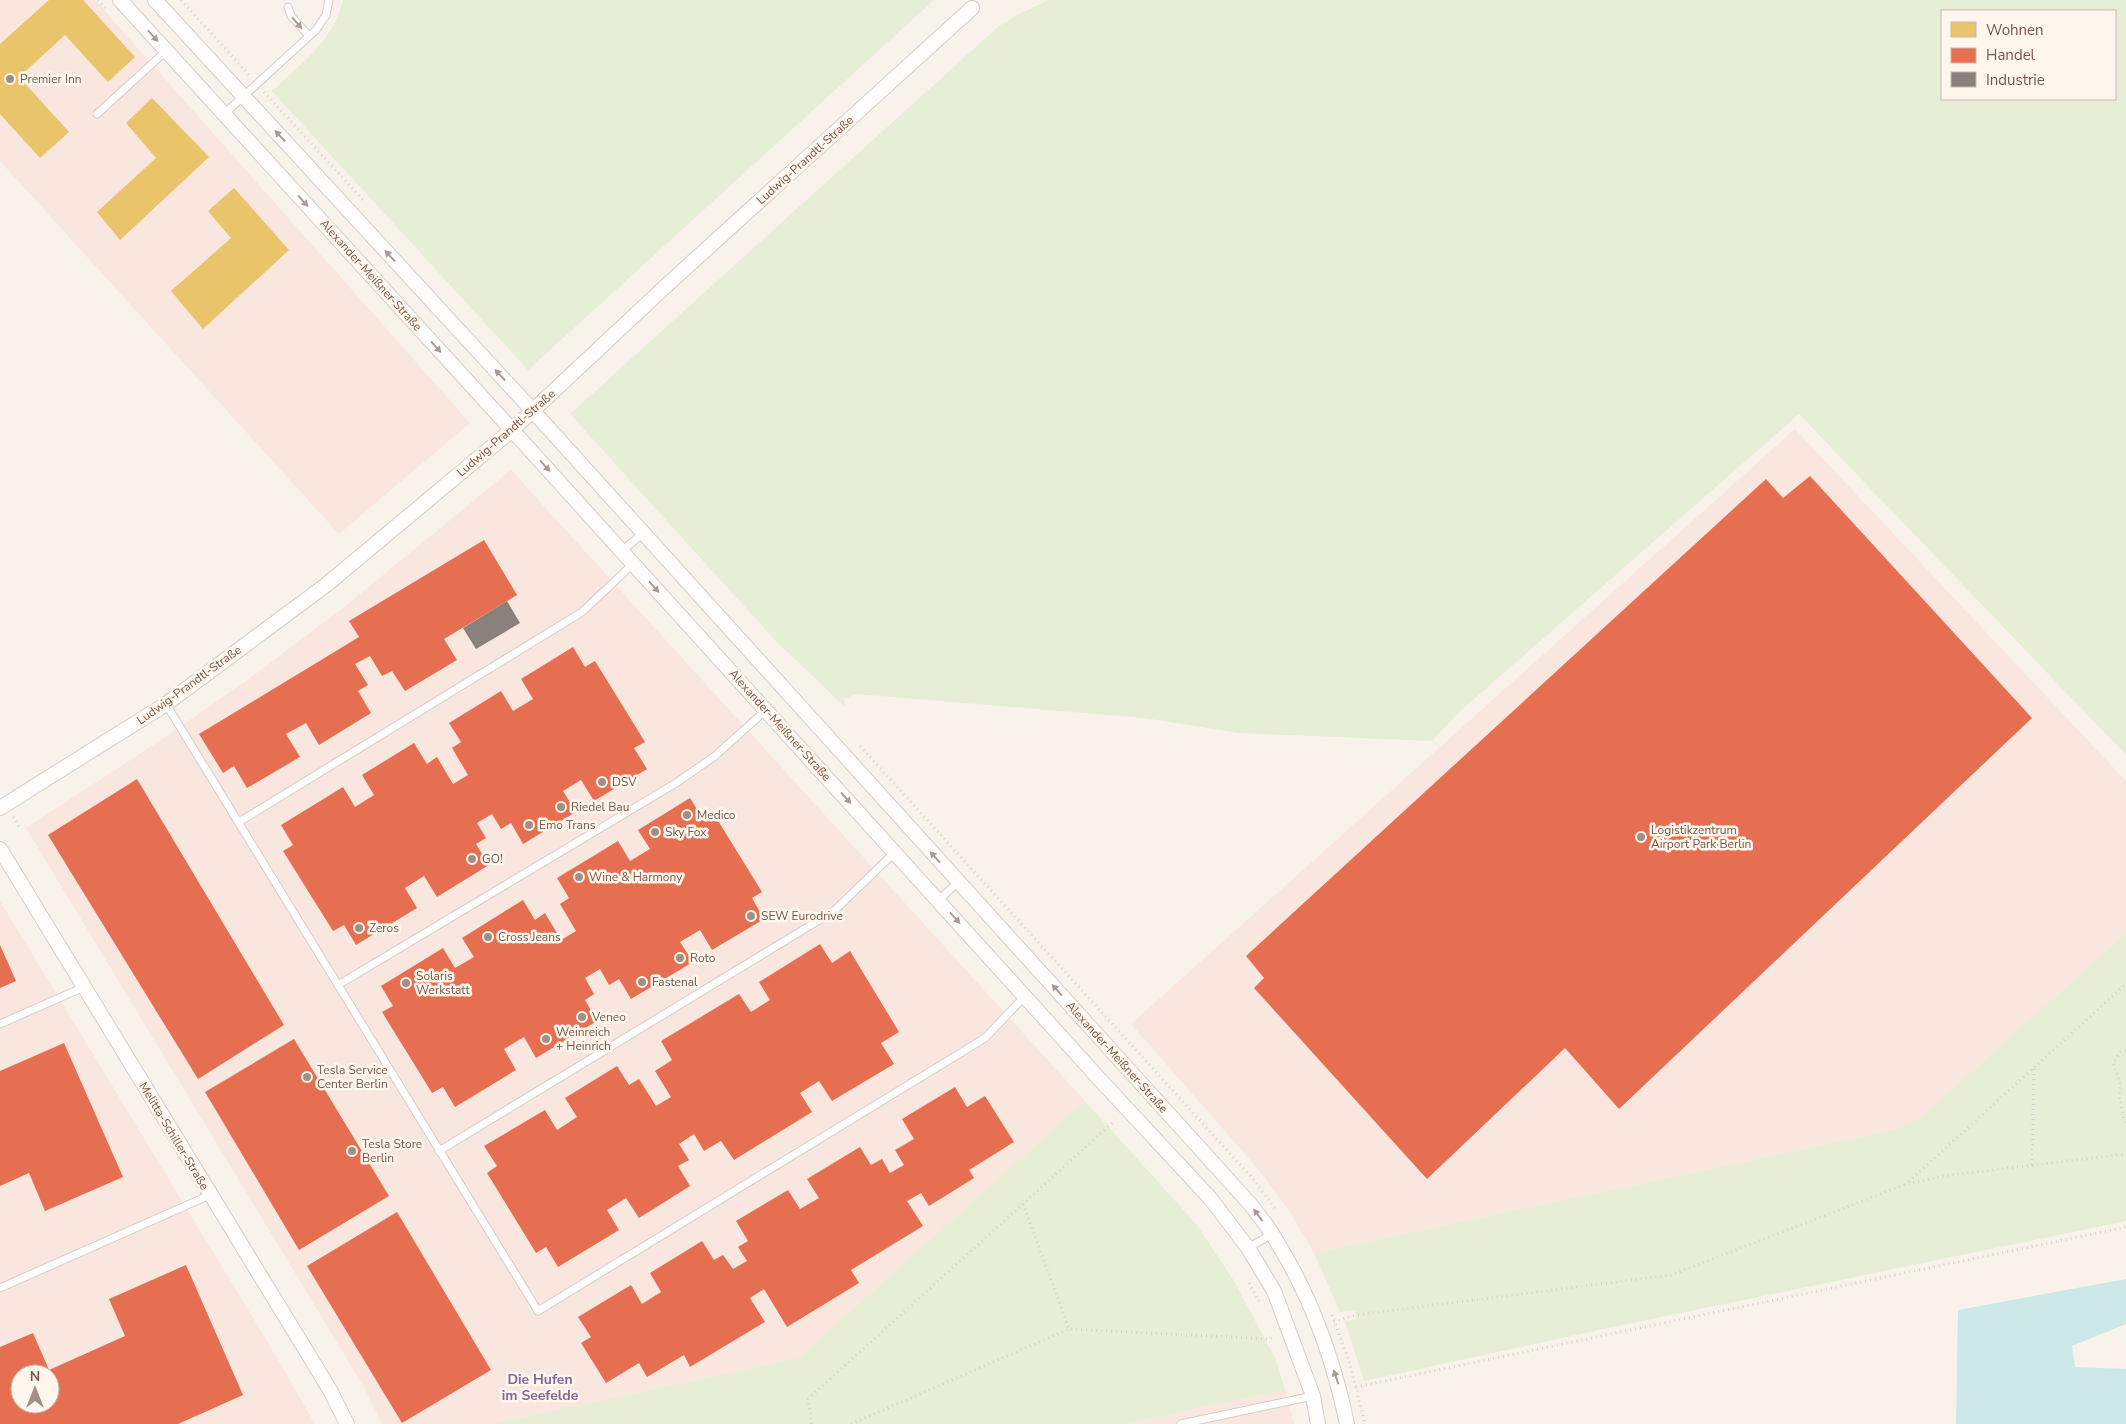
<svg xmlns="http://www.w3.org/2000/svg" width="2126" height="1424" font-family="'Nunito Sans',sans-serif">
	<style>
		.commercial { fill: #f8e6df; fill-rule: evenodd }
		.green { fill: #e6eed6; fill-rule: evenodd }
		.water { fill: #cde8e8 }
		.homes { fill: #e9c46a }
		.shops { fill: #e76f51; fill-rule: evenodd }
		.industry { fill: #8a817c }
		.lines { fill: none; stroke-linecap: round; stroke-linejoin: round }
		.lane-casing { stroke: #d6cdc8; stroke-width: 9 }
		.street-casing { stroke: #d6cdc8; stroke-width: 16 }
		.path { stroke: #dad1ce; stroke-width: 3; stroke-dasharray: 1 4; stroke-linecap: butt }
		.lane { stroke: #fefdfc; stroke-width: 7 }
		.street { stroke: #fefdfc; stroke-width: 14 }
		.oneway { fill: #ad9991 }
		.poi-dot { fill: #a48d82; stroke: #fff7ed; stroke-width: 2 }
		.labels { text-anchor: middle; stroke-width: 5; stroke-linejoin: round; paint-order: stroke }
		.poi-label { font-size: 12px; fill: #77574a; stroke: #fff7ed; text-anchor: start }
		.street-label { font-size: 12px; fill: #77574a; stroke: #fff7ed }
		.neighbourhood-label { font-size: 14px; font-weight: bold; fill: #85669a; stroke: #fff7ed }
	</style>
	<rect width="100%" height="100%" fill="#f8f2eb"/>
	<g class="commercial">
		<polygon points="0,0 95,0 470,423 339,534 0,161"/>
		<polygon points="1795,429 2126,781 2126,933 1919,1119 1889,1131 1314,1253 1290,1212 1259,1170 1131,1024"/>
		<polygon points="511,470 1085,1101 798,1358 492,1424 382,1424 364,1387 26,828 158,742 253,676 343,608"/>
		<path d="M0,901L267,1341L315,1424H0ZM20,1374H50V1404H20Z"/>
		<polygon points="1285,1390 1294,1424 1124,1424"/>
	</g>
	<g class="green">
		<path d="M343,0H934L528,370L272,91C303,62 332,43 343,0Z"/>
		<path d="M1049,0H2126V755L1799,414L1458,713L1432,741L1240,733L1144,718L856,694L844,699L845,707L774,639L570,414L999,26L1019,14ZM1942,11H2115V99H1942Z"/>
		<polygon points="2126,933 2126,1221 1613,1327 1364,1381 1345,1321 1357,1319 1354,1311 1340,1312 1314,1253 1889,1131 1919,1119"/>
		<polygon points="1085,1101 1197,1225 1234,1281 1276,1360 1285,1390 1124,1424 492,1424 798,1358"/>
	</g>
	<polygon class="water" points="2126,1279 2126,1324 2072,1346 2075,1367 2126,1369 2126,1424 1956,1424 1958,1310"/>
	<g class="homes">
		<polygon points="49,0 83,0 135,57 108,82 65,35 19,77 69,132 40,158 0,114 0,44"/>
		<polygon points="152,98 209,157 120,240 97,212 156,158 126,123"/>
		<polygon points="234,188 289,250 203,329 171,291 231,238 208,211"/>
	</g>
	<g class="shops">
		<polygon points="1810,476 2032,718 1619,1109 1565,1048 1427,1179 1254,988 1264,978 1246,956 1766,479 1783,498"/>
		<polygon points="484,540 517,595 444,639 457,660 405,691 392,671 382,676 370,656 355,664 368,685 358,691 371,713 319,745 306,723 286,734 300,757 247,788 234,766 223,773 199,734 359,637 349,621"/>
		<polygon points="573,647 585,667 595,661 645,742 634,748 647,769 594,801 581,780 563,791 576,812 523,844 511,823 501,829 492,814 477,823 486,838 476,844 489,865 437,897 424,876 405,888 417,908 356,945 344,925 333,931 283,851 293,845 281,825 343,787 355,807 374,795 362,775 414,743 427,764 437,757 453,784 468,775 452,748 461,742 449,723 501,691 513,711 533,699 521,679"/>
		<polygon points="137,779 284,1025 198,1079 48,835"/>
		<polygon points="690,798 702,817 712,811 762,892 752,898 764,919 712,950 700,930 680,942 693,962 631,999 619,979 609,985 600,969 585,978 594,994 585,1000 597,1021 536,1058 524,1037 504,1049 516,1070 455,1107 443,1087 432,1093 382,1012 393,1006 381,986 443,948 455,968 474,957 462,938 523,900 535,920 545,913 561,940 576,931 560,904 569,898 557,878 618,841 630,861 650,849 638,830"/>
		<polygon points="820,944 832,963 850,951 899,1032 881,1043 894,1064 832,1101 819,1081 800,1093 812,1112 734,1160 721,1141 704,1151 694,1134 679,1144 689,1160 678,1166 690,1186 639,1218 626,1198 607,1210 619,1230 558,1267 546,1247 536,1253 487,1173 497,1166 484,1146 545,1110 557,1130 577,1117 565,1098 617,1066 629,1085 639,1079 656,1106 671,1097 655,1071 672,1060 661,1041 739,994 751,1012 770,1000 759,982"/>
		<polygon points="0,945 16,981 0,988"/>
		<polygon points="294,1039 389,1196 299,1250 205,1092"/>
		<polygon points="64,1043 123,1177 45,1211 29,1173 0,1186 0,1071"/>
		<polygon points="955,1087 967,1107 985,1096 1014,1142 969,1170 974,1178 929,1206 921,1193 907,1201 923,1226 851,1270 859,1283 787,1327 764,1289 750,1298 765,1322 690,1367 684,1355 647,1377 639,1363 606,1383 581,1343 591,1337 578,1317 631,1285 642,1304 661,1292 650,1273 702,1241 714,1260 723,1255 733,1269 747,1261 738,1247 748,1241 736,1221 788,1190 800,1209 819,1198 807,1179 860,1147 871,1165 882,1159 890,1173 904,1165 895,1150 914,1139 902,1119"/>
		<polygon points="397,1212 491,1370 402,1423 307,1266"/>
		<path d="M186,1265L243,1395L178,1424H0V1347L33,1333L49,1370L125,1336L109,1299ZM20,1374H50V1404H20Z"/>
	</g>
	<polygon class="industry" points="507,601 520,623 476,649 463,628"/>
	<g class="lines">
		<g class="lane-casing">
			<g id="lane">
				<polyline points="288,7 291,16 309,36"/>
				<polyline points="97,114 166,51"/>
				<polyline points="224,114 316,30 326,15 329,0"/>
				<polyline points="622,551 643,533"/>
				<polyline points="166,704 338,985 676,783 715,756 766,710"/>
				<polyline points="239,822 582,612 633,564"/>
				<polyline points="939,900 958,882"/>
				<polyline points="338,985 538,1311 985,1038 1025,996"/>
				<polyline points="0,1024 84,987"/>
				<polyline points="439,1151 834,911 895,852"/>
				<polyline points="1248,1248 1272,1234"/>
				<polyline points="0,1288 210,1195"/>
				<polyline points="1181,1424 1313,1396"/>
			</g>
		</g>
		<g class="street-casing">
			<g id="street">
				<polyline points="120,0 512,430 1103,1083 1210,1198 1248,1248 1274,1291 1313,1396 1318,1424"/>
				<path d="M155,0L533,411L1251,1205C1260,1217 1270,1229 1277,1242C1311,1297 1334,1361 1347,1424"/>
				<polyline points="0,808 166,704 326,585 512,430 667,285 972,8"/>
				<polyline points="0,849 330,1390 347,1424"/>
			</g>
		</g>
		<g class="path">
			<polyline points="98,0 105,8"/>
			<polyline points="181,0 250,76"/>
			<polyline points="264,92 363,200"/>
			<polyline points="860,746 1254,1180 1275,1208"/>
			<polyline points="13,817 19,827"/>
			<polyline points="2126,1050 2121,1052 2113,1063 2121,1085 2119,1095 2126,1127"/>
			<polyline points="2032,1165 2034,1067"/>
			<polyline points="1905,1185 2126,984"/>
			<polyline points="1023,1204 1069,1329"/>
			<polyline points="1249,1283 1260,1303"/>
			<polyline points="1332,1315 1349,1361 1365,1424"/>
			<polyline points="1334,1322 1355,1315 1671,1275 1904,1185 1943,1176 2126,1154"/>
			<polyline points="1356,1387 2126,1227"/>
			<polyline points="812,1424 808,1399 1112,1123"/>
			<polyline points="851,1424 1069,1329 1269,1339 1275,1337"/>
		</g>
		<use href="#lane" class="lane"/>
		<use href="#street" class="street"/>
	</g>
	<defs><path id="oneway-solid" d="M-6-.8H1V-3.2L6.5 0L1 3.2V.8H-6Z" transform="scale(1.25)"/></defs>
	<g class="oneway">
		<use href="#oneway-solid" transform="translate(297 23) rotate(49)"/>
		<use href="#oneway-solid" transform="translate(153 36) rotate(48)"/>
		<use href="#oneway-solid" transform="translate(280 136) rotate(-133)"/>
		<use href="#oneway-solid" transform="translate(303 201) rotate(48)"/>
		<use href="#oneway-solid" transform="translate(390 256) rotate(-133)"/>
		<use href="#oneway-solid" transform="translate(436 347) rotate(48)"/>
		<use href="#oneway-solid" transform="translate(500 375) rotate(-133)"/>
		<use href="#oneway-solid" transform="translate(545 466) rotate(48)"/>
		<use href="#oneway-solid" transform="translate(654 587) rotate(48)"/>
		<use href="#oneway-solid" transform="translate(846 798) rotate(48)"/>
		<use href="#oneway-solid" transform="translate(935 857) rotate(-132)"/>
		<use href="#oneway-solid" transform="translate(955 918) rotate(48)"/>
		<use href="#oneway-solid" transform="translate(1057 990) rotate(-132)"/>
		<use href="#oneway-solid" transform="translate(1258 1215) rotate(-126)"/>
		<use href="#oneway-solid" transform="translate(1336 1377) rotate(-109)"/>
	</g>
	<g class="poi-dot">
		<circle cx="10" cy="79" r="5"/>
		<circle cx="602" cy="782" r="5"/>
		<circle cx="561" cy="807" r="5"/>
		<circle cx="687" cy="815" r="5"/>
		<circle cx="529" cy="825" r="5"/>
		<circle cx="655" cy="832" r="5"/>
		<circle cx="1641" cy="837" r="5"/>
		<circle cx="472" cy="859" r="5"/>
		<circle cx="579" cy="877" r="5"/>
		<circle cx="751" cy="916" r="5"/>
		<circle cx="359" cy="928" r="5"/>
		<circle cx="488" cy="937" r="5"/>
		<circle cx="680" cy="958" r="5"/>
		<circle cx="642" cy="982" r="5"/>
		<circle cx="406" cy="983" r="5"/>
		<circle cx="582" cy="1017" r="5"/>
		<circle cx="546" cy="1039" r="5"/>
		<circle cx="307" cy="1077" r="5"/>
		<circle cx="352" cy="1151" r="5"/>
	</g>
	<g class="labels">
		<g class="poi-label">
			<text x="20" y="83">Premier Inn</text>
			<text x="612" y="786">DSV</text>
			<text x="571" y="811">Riedel Bau</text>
			<text x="697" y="819">Medico</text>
			<text x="539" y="829">Emo Trans</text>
			<text x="1651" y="834">Logistikzentrum<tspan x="1651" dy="14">Airport Park Berlin</tspan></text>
			<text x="665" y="836">Sky Fox</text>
			<text x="482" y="863">GO!</text>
			<text x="589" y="881">Wine &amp; Harmony</text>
			<text x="761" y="920">SEW Eurodrive</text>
			<text x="369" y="932">Zeros</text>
			<text x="498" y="941">Cross Jeans</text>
			<text x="690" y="962">Roto</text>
			<text x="416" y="980">Solaris<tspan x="416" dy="14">Werkstatt</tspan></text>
			<text x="652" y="986">Fastenal</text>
			<text x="592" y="1021">Veneo</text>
			<text x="556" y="1036">Weinreich<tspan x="556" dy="14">+ Heinrich</tspan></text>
			<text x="317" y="1074">Tesla Service<tspan x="317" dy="14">Center Berlin</tspan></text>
			<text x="362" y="1148">Tesla Store<tspan x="362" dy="14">Berlin</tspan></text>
		</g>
		<g class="street-label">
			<text transform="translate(805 160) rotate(-42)" y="4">Ludwig-Prandtl-Straße</text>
			<text transform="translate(371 275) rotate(48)" y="4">Alexander-Meißner-Straße</text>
			<text transform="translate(506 433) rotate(-41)" y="4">Ludwig-Prandtl-Straße</text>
			<text transform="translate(189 685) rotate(-36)" y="4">Ludwig-Prandtl-Straße</text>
			<text transform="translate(780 725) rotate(48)" y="4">Alexander-Meißner-Straße</text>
			<text transform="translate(1117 1057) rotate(48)" y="4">Alexander-Meißner-Straße</text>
			<text transform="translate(174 1136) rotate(59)" y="4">Melitta-Schiller-Straße</text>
		</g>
		<g class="neighbourhood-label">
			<text x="540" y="1384">Die Hufen<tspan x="540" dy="16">im Seefelde</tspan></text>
		</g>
	</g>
	<rect x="1941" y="10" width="175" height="90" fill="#fff7ed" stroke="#c9b7ac"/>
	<rect x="1951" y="22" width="25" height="15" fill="#e9c46a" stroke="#c9b7ac"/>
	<text x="1986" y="35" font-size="15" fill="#77574a">Wohnen</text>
	<rect x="1951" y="48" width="25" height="15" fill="#e76f51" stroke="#c9b7ac"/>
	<text x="1986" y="60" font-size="15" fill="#77574a">Handel</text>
	<rect x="1951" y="72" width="25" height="15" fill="#8a817c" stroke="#c9b7ac"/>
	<text x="1986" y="85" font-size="15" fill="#77574a">Industrie</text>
	<g transform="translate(35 1389)"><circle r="24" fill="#fff7ed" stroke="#c9b7ac"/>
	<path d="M0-4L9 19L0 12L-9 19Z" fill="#a48d82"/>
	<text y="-8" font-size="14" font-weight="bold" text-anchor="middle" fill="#77574a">N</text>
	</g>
</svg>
